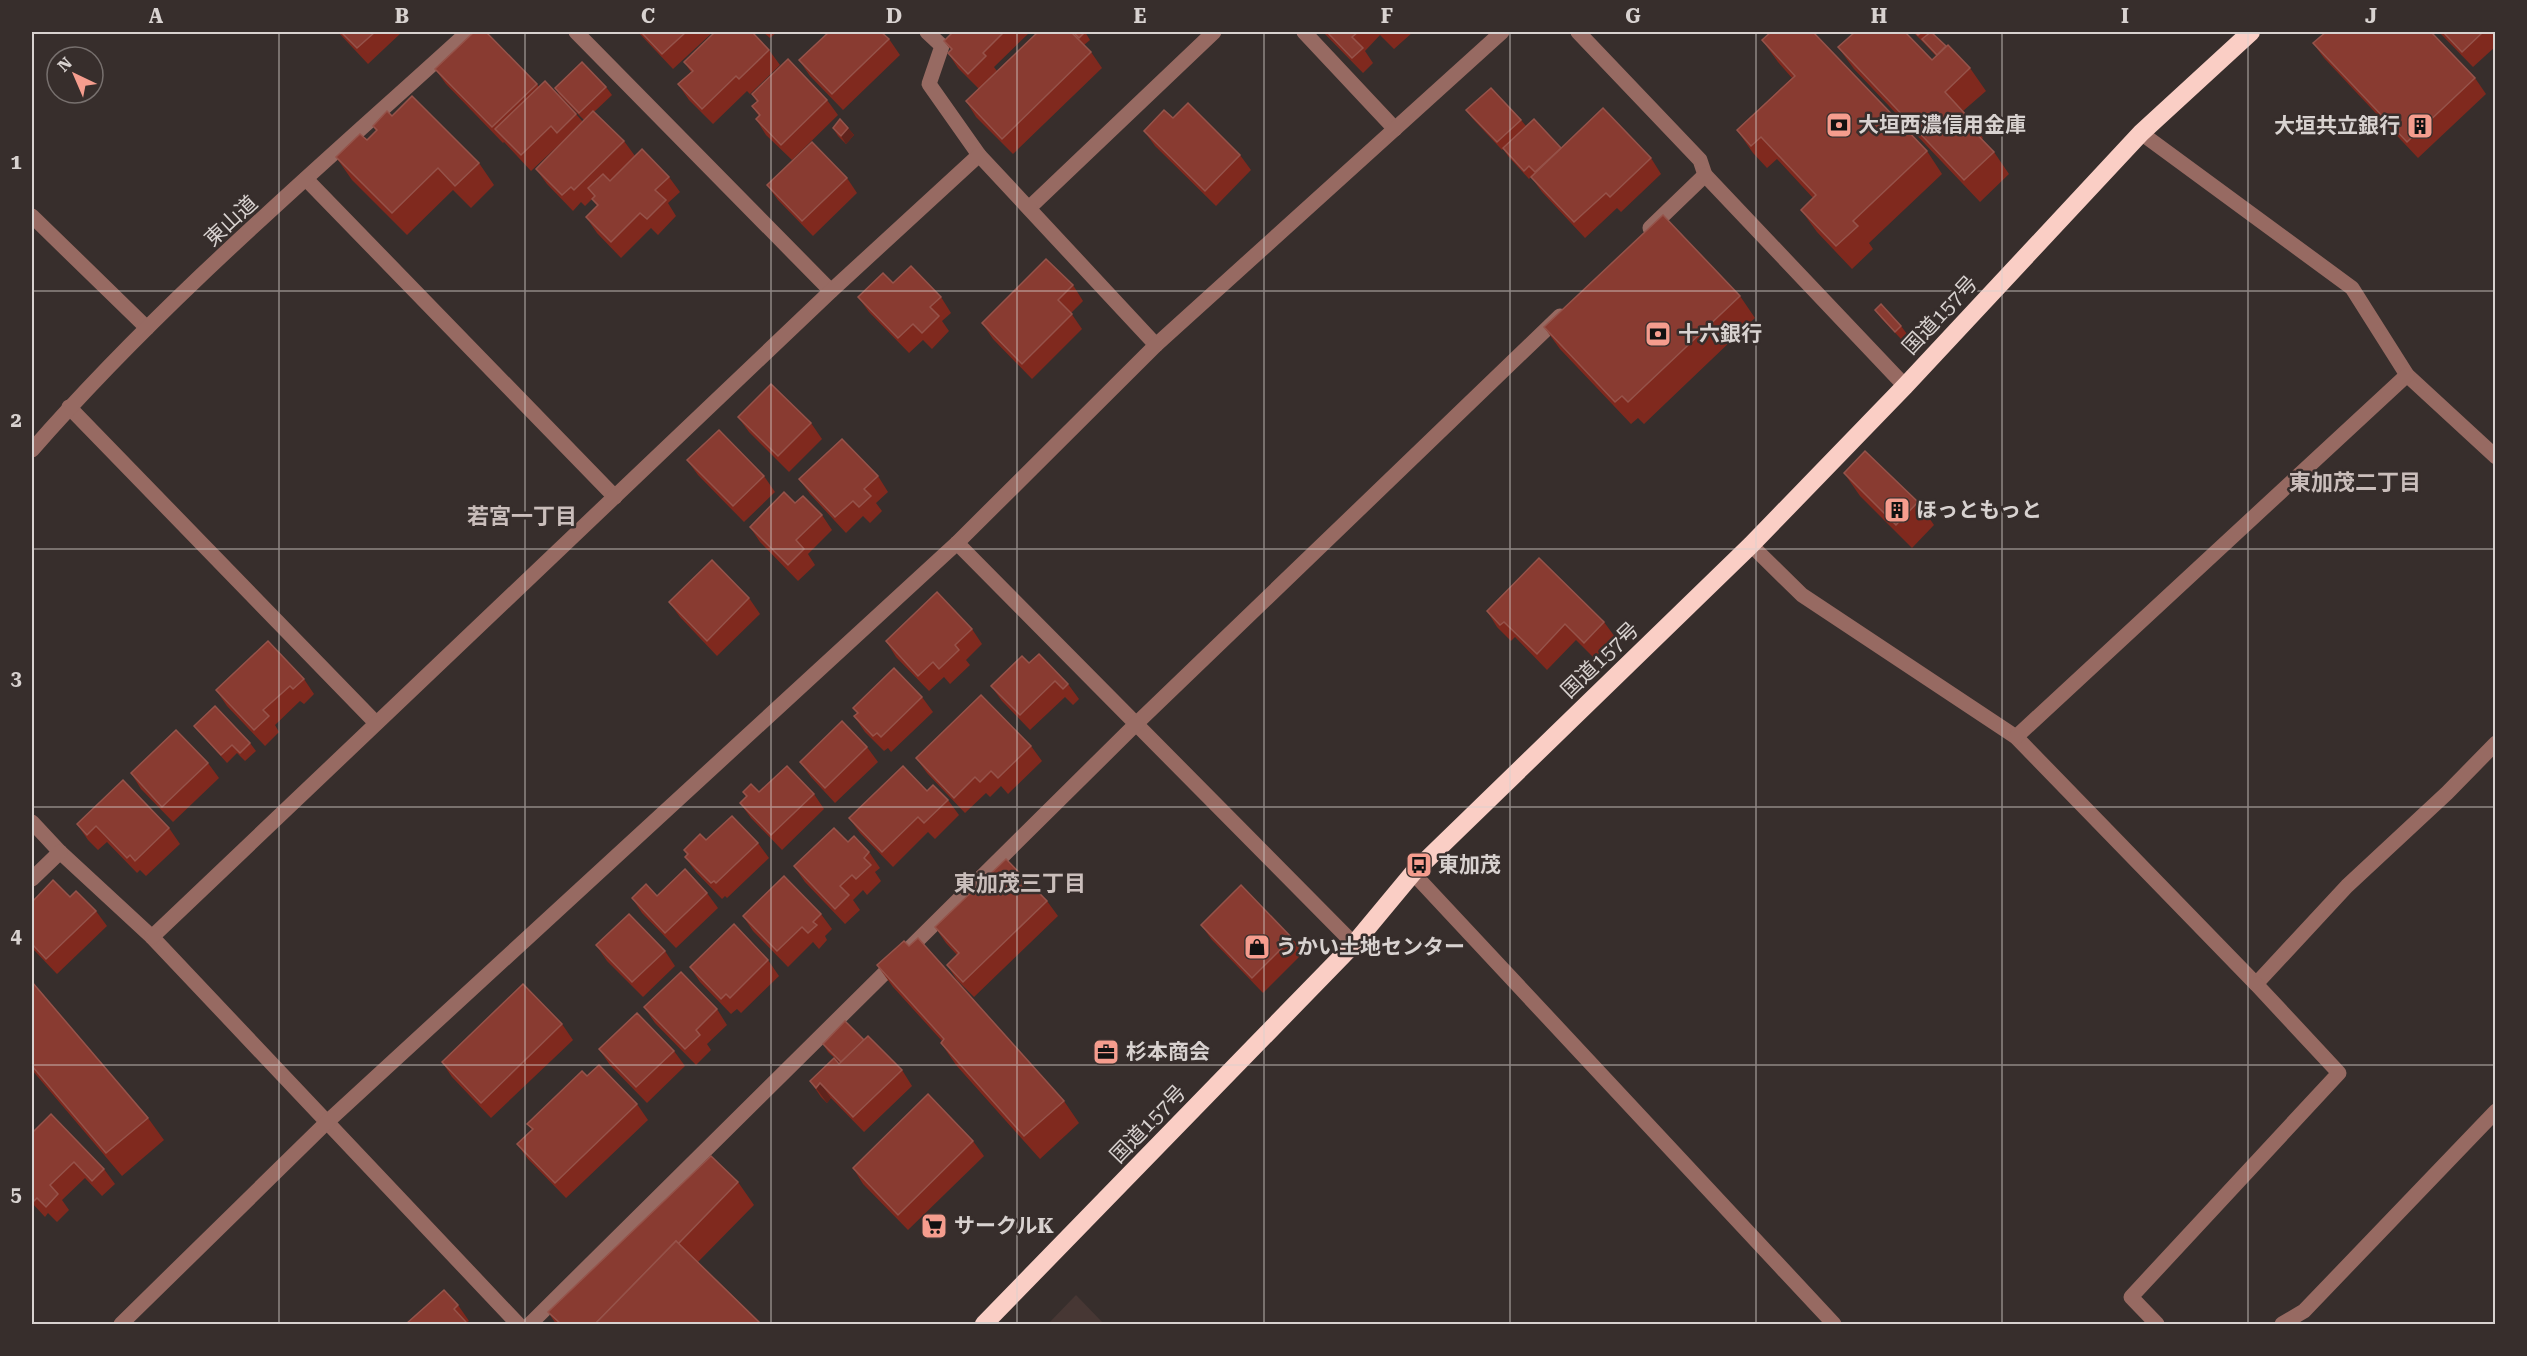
<svg xmlns="http://www.w3.org/2000/svg" width="2527" height="1356" font-family="'Roboto Serif','Noto Sans JP',serif">
	<style>
		.built { fill: #473734 }
		.lines { fill: none; stroke-linecap: round; stroke-linejoin: round }
		.minor { stroke: #976a62; stroke-width: 15 }
		.highway { stroke: #facec5; stroke-width: 18 }
		.wall { fill: #80291e }
		.shaded-wall { fill: #5f231c }
		.building { fill: #893b31; stroke: #96534a; stroke-width: 1.5 }
		.grid { fill: none; stroke: #d8d2d0; stroke-width: 1.5; stroke-opacity: 0.55 }
		.labels { text-anchor: middle; stroke-width: 5; stroke-linejoin: round; paint-order: stroke }
		.poi-label { font-size: 21px; font-weight: bold; fill: #d8d2d0; stroke: #372e2c; text-anchor: start }
		.street-label { font-size: 21px; fill: #d8d2d0; stroke: #372e2c }
		.neighbourhood-label { font-size: 22px; font-weight: bold; fill: #cabebb; stroke: #372e2c }
		.neatline { fill: none; stroke: #d8d2d0; stroke-width: 2 }
		.grid-label { font-size: 20px; text-anchor: middle; font-weight: bold; fill: #d8d2d0 }
	</style>
	<rect width="100%" height="100%" fill="#372e2c"/>
	<polygon class="built" points="1076,1295 1104,1324 1048,1324"/>
	<g class="lines">
		<g class="minor">
			<polyline points="576,32 831,291"/>
			<polyline points="927,32 942,46 929,84 979,155"/>
			<polyline points="1304,32 1395,129"/>
			<polyline points="1578,32 1700,160 1705,175"/>
			<polyline points="2141,133 2352,288 2407,375 2496,457"/>
			<polyline points="306,179 615,497"/>
			<polyline points="1029,208 1214,32"/>
			<polyline points="32,216 147,328"/>
			<polyline points="1650,228 1705,175 1905,386"/>
			<polyline points="69,407 376,723"/>
			<path d="M32,450C163,300 321,166 468,32"/>
			<polyline points="957,543 1354,944"/>
			<polyline points="1751,545 1802,595 2016,737 2256,984 2347,886 2447,793 2496,743"/>
			<polyline points="2016,737 2407,375"/>
			<polyline points="32,822 60,852 152,937 518,1324"/>
			<polyline points="1413,873 1834,1324"/>
			<polyline points="32,879 60,852"/>
			<polyline points="152,937 831,291 979,155 1156,345"/>
			<polyline points="121,1324 326,1123 957,543 1156,345 1502,32"/>
			<polyline points="530,1324 1137,723 1560,316"/>
			<polyline points="2157,1324 2131,1297 2339,1073 2256,984"/>
			<polyline points="2282,1324 2304,1311 2496,1111"/>
		</g>
		<polyline class="highway" points="984,1324 1354,944 1413,873 1751,545 1905,386 2141,133 2251,32"/>
	</g>
	<g class="wall">
		<polygon points="338,32 402,32 368,64"/>
		<polygon points="638,32 713,32 673,69"/>
		<polygon points="763,32 777,32 770,38"/>
		<polygon points="953,32 1030,32 994,67 997,71 1038,32 1085,32 1090,40 1084,45 1091,52 1102,68 1013,154 976,117 966,101 979,89 958,68 948,53 951,50 944,41"/>
		<polygon points="1323,32 1413,32 1394,49 1380,35 1365,51 1373,63 1363,73"/>
		<polygon points="1913,32 1929,32 1970,68 1986,91 1963,111 1983,138 1982,139 1994,152 2009,174 1980,202 1854,69 1838,47 1932,60 1936,56 1924,43"/>
		<polygon points="2439,32 2496,32 2496,46 2473,67"/>
		<polygon points="889,39 900,55 843,110 810,76 799,60"/>
		<polygon points="1762,40 1927,151 1942,174 1869,243 1873,249 1852,269 1817,232 1801,210 1813,198 1777,159 1767,168 1753,153 1737,130 1792,78 1778,62"/>
		<polygon points="2313,43 2475,78 2486,94 2418,158 2324,58"/>
		<polygon points="769,50 780,65 750,94 747,91 713,124 689,100 678,84 691,72 684,62"/>
		<polygon points="435,69 537,84 539,87 576,114 583,122 584,120 560,96 555,88 606,87 612,95 594,112 624,141 635,156 669,177 680,192 668,203 676,216 658,235 651,228 621,258 597,233 586,217 597,206 592,199 585,206 581,202 573,211 547,184 536,169 562,142 531,171 504,142 503,143 446,84"/>
		<polygon points="752,94 827,100 838,115 792,160 766,135 756,119 759,116 752,106 757,102"/>
		<polygon points="1466,110 1521,120 1526,126 1561,148 1651,158 1661,174 1621,212 1617,208 1585,238 1542,192 1531,177 1529,179 1508,156 1503,149 1502,150 1472,118"/>
		<polygon points="392,116 479,163 494,185 471,208 453,190 407,235 352,180 336,157 367,140 376,131 373,126"/>
		<polygon points="1173,118 1240,155 1251,170 1216,206 1155,146 1144,131"/>
		<polygon points="833,128 848,128 854,135 846,144 838,136"/>
		<polygon points="847,178 857,193 813,236 778,200 767,185"/>
		<polygon points="893,283 941,297 951,313 942,321 949,331 932,349 923,340 909,353 869,312 858,297"/>
		<polygon points="1073,285 1083,301 1071,313 1082,329 1032,379 993,339 982,323"/>
		<polygon points="1740,296 1755,318 1644,424 1638,418 1631,424 1560,349 1544,327"/>
		<polygon points="1875,310 1901,326 1907,334 1901,339 1881,318"/>
		<polygon points="738,417 811,423 822,439 789,472 749,432"/>
		<polygon points="687,460 764,476 775,492 744,522 698,475"/>
		<polygon points="1844,473 1918,502 1934,525 1912,548 1860,496"/>
		<polygon points="878,476 888,492 876,503 882,511 870,523 863,516 846,533 810,494 799,479"/>
		<polygon points="822,515 832,530 808,554 815,565 798,581 760,542 750,527"/>
		<polygon points="749,598 760,614 717,656 680,617 669,602"/>
		<polygon points="1487,611 1604,622 1615,637 1594,658 1576,640 1547,670 1515,637 1511,641 1497,627"/>
		<polygon points="972,629 982,644 966,660 970,665 950,684 944,677 929,691 896,657 886,641"/>
		<polygon points="1029,663 1068,684 1079,699 1073,705 1065,697 1030,730 1002,701 991,686"/>
		<polygon points="304,679 314,694 304,704 300,701 275,725 279,732 265,746 227,706 216,690"/>
		<polygon points="922,697 933,712 891,752 888,748 884,751 865,732 854,716 857,713 853,708"/>
		<polygon points="194,726 250,743 256,751 245,761 237,753 227,763 200,733"/>
		<polygon points="1031,746 1042,761 1008,794 1001,786 990,797 986,793 965,813 927,773 916,758"/>
		<polygon points="867,747 878,762 835,803 811,777 800,762"/>
		<polygon points="208,763 219,778 173,822 141,789 131,773"/>
		<polygon points="927,791 948,800 959,815 935,839 928,832 893,867 860,833 849,818"/>
		<polygon points="743,792 814,794 824,809 782,850 751,818 740,803 746,797"/>
		<polygon points="77,824 169,828 180,844 146,876 140,870 137,873 107,842 98,850 88,840"/>
		<polygon points="706,840 758,843 769,858 727,898 725,896 722,899 696,872 685,857 687,855 684,850"/>
		<polygon points="848,842 869,852 880,868 875,872 881,881 867,895 863,890 853,900 860,910 845,924 805,882 794,866"/>
		<polygon points="707,893 718,908 676,948 642,913 632,898"/>
		<polygon points="70,897 96,911 107,926 57,974 32,948 32,902"/>
		<polygon points="1047,901 1058,916 974,997 957,980 947,965 957,955 946,943 935,927"/>
		<polygon points="821,914 832,929 825,936 827,940 819,949 813,942 788,967 753,931 743,916"/>
		<polygon points="1201,925 1292,938 1303,953 1263,993 1212,940"/>
		<polygon points="596,945 665,951 675,966 643,997 607,961"/>
		<polygon points="768,960 779,976 741,1013 737,1009 731,1014 700,982 690,967"/>
		<polygon points="877,965 1064,1101 1079,1123 1040,1159 956,1065 941,1043 942,1041 893,987"/>
		<polygon points="32,982 148,1118 164,1140 122,1176 32,1070"/>
		<polygon points="644,1007 717,1009 727,1025 707,1044 711,1050 696,1065 655,1023"/>
		<polygon points="562,1024 573,1040 491,1118 452,1077 442,1062"/>
		<polygon points="864,1040 902,1070 912,1086 864,1132 831,1098 827,1103 821,1097 810,1081 840,1063 828,1052 823,1044"/>
		<polygon points="599,1049 674,1051 685,1066 647,1103 610,1065"/>
		<polygon points="587,1076 637,1104 648,1120 566,1198 528,1159 517,1144 532,1130 527,1124"/>
		<polygon points="32,1133 104,1169 115,1184 102,1196 85,1178 62,1200 69,1210 57,1222 48,1213 45,1217 32,1203"/>
		<polygon points="973,1141 984,1156 908,1230 863,1184 853,1168"/>
		<polygon points="738,1182 754,1205 698,1262 762,1324 556,1324 548,1312"/>
		<polygon points="458,1305 469,1321 466,1323 467,1324 406,1324"/>
	</g>
	<g class="shaded-wall">
		<polygon points="848,128 854,135 846,144 841,136"/>
		<polygon points="820,1083 831,1098 827,1103 816,1088"/>
	</g>
	<g class="building">
		<polygon points="341,32 375,32 357,48"/>
		<polygon points="474,32 486,32 537,84 492,127 435,69"/>
		<polygon points="641,32 686,32 662,54"/>
		<polygon points="715,32 752,32 769,50 739,79 736,76 702,109 678,84 693,71 684,62"/>
		<polygon points="829,32 881,32 889,39 832,94 799,60"/>
		<polygon points="953,32 1004,32 983,53 986,56 968,74 948,53 952,49 944,41"/>
		<polygon points="1038,32 1071,32 1091,52 1002,139 966,101"/>
		<polygon points="1073,32 1085,32 1079,38"/>
		<polygon points="1327,32 1358,32 1352,37 1363,48 1352,58"/>
		<polygon points="1771,32 1813,32 1927,151 1853,221 1858,226 1836,246 1801,210 1816,195 1761,137 1751,146 1737,130 1795,76 1762,40"/>
		<polygon points="1855,32 1905,32 1932,60 1948,45 1970,68 1945,92 1967,116 1963,120 1994,152 1964,180 1838,47"/>
		<polygon points="1915,32 1922,32 1918,35"/>
		<polygon points="1931,32 1946,46 1937,55 1922,39"/>
		<polygon points="2326,32 2431,32 2475,78 2407,142 2313,43"/>
		<polygon points="2443,32 2483,32 2462,52"/>
		<polygon points="788,59 827,100 781,145 756,119 760,115 752,106 758,101 752,94"/>
		<polygon points="582,62 606,87 579,113 555,88"/>
		<polygon points="545,81 576,114 557,133 551,126 521,155 495,129"/>
		<polygon points="1491,88 1521,120 1497,142 1466,110"/>
		<polygon points="412,96 479,163 455,186 438,168 392,213 336,157 360,134 367,140 377,130 373,126 387,111 392,116"/>
		<polygon points="1188,103 1240,155 1205,191 1144,131 1164,110 1173,118"/>
		<polygon points="1603,108 1651,158 1610,197 1606,193 1574,222 1531,177"/>
		<polygon points="593,111 624,141 574,190 571,187 562,195 536,169"/>
		<polygon points="840,119 848,128 841,136 833,128"/>
		<polygon points="1534,119 1561,148 1535,172 1529,166 1524,171 1503,148"/>
		<polygon points="812,142 847,178 802,221 767,185"/>
		<polygon points="642,149 669,177 655,190 666,200 647,219 640,213 611,242 586,217 598,205 592,199 595,196 588,188 603,174 610,181"/>
		<polygon points="1663,215 1740,296 1628,402 1622,396 1615,402 1544,327"/>
		<polygon points="1046,259 1073,285 1058,300 1072,314 1022,364 982,323"/>
		<polygon points="911,266 941,297 930,307 939,316 922,333 913,324 898,338 858,297 883,273 893,283"/>
		<polygon points="1881,304 1901,326 1895,332 1875,310"/>
		<polygon points="771,384 811,423 778,456 738,417"/>
		<polygon points="719,430 764,476 733,506 687,460"/>
		<polygon points="842,439 878,476 864,489 871,496 859,507 853,501 835,517 799,479"/>
		<polygon points="1865,451 1918,502 1896,525 1844,473"/>
		<polygon points="784,492 795,503 803,496 822,515 796,540 804,549 788,565 750,527"/>
		<polygon points="1539,558 1604,622 1584,643 1565,624 1537,654 1504,622 1500,625 1487,611"/>
		<polygon points="712,560 749,598 707,641 669,602"/>
		<polygon points="937,592 972,629 955,645 959,650 939,669 933,662 918,676 886,641"/>
		<polygon points="268,641 304,679 293,689 290,686 263,710 269,716 254,730 216,690"/>
		<polygon points="1039,654 1068,684 1063,689 1055,681 1020,715 991,686 1022,656 1029,663"/>
		<polygon points="894,668 922,697 881,737 877,733 873,736 854,716 858,713 853,708"/>
		<polygon points="981,695 1031,746 998,778 991,771 980,782 975,777 954,798 916,758"/>
		<polygon points="215,706 250,743 240,753 232,745 221,755 194,726"/>
		<polygon points="842,721 867,747 825,788 800,762"/>
		<polygon points="176,730 208,763 162,807 131,773"/>
		<polygon points="787,766 814,794 771,835 740,803 747,796 743,792 751,784 759,792"/>
		<polygon points="903,766 927,791 933,785 948,800 924,823 918,817 882,852 849,818"/>
		<polygon points="123,780 169,828 135,861 130,855 127,858 96,826 87,835 77,824"/>
		<polygon points="732,816 758,843 716,883 714,881 711,883 685,857 688,854 684,850 700,834 706,840"/>
		<polygon points="834,828 848,842 854,836 869,852 864,858 871,865 856,879 852,875 840,886 849,895 835,909 794,866"/>
		<polygon points="1006,859 1047,901 963,982 947,965 959,953 935,927"/>
		<polygon points="685,869 707,893 665,933 632,898 646,884 657,896"/>
		<polygon points="784,876 821,914 813,922 817,925 808,933 802,927 777,951 743,916"/>
		<polygon points="53,880 70,897 76,891 96,911 46,959 32,944 32,902"/>
		<polygon points="1241,885 1292,938 1252,978 1201,925"/>
		<polygon points="629,914 665,951 632,982 596,945"/>
		<polygon points="734,924 768,960 730,998 726,994 721,999 690,967"/>
		<polygon points="918,938 1064,1101 1024,1136 941,1043 944,1039 877,965 904,941 909,946"/>
		<polygon points="681,972 717,1009 696,1030 700,1035 685,1049 644,1007"/>
		<polygon points="32,982 148,1118 106,1153 32,1066"/>
		<polygon points="523,984 562,1024 481,1103 442,1062"/>
		<polygon points="637,1013 674,1051 636,1087 599,1049"/>
		<polygon points="845,1021 864,1040 841,1062 823,1044"/>
		<polygon points="868,1036 902,1070 853,1117 820,1083 816,1088 810,1081 834,1058 839,1064"/>
		<polygon points="599,1065 637,1104 555,1183 517,1144 533,1129 527,1124 582,1071 587,1076"/>
		<polygon points="928,1094 973,1141 898,1215 853,1168"/>
		<polygon points="51,1114 104,1169 92,1181 74,1162 50,1185 58,1194 46,1207 37,1198 34,1201 32,1199 32,1133"/>
		<polygon points="711,1156 738,1182 678,1244 676,1241 595,1324 561,1324 548,1312"/>
		<polygon points="676,1241 761,1324 595,1324"/>
		<polygon points="444,1290 458,1305 454,1309 466,1322 463,1324 406,1324"/>
	</g>
	<path class="grid" d="M279,32V1324M525,32V1324M771,32V1324M1017,32V1324M1264,32V1324M1510,32V1324M1756,32V1324M2002,32V1324M2248,32V1324M32,291H2496M32,549H2496M32,807H2496M32,1065H2496"/>
	<defs>
		<g id="bank-square" transform="scale(1.35)"><rect x="-9" y="-9" width="18" height="18" rx="4" fill="#f59d8e" stroke="#372e2c"/><path d="M-6-4H6V4H-6ZM0-2.3a2.3 2.3 0 1 0 0 4.6a2.3 2.3 0 1 0 0-4.6Z" fill="#111"/></g>
		<g id="building-square" transform="scale(1.35)"><rect x="-9" y="-9" width="18" height="18" rx="4" fill="#f59d8e" stroke="#372e2c"/><path d="M-4-6H4V6H1V3H-1V6H-4ZM-2.5-4.3h1.7v1.8h-1.7ZM.8-4.3h1.7v1.8H.8ZM-2.5-1h1.7V.8h-1.7ZM.8-1h1.7V.8H.8Z" fill="#111"/></g>
		<g id="bus-square" transform="scale(1.35)"><rect x="-9" y="-9" width="18" height="18" rx="4" fill="#f59d8e" stroke="#372e2c"/><path d="M-5-6H5V4H4V6H2V4H-2V6H-4V4H-5ZM-3.5-4V0h7V-4ZM-3.5 1.2v1.5H-2V1.2ZM2 1.2v1.5H3.5V1.2Z" fill="#111"/></g>
		<g id="shop-square" transform="scale(1.35)"><rect x="-9" y="-9" width="18" height="18" rx="4" fill="#f59d8e" stroke="#372e2c"/><path d="M-5-2.5h2.3a2.7 3.5 0 0 1 5.4 0H5L5.5 6h-11ZM-1.5-2.5h3a1.5 2.3 0 0 0-3 0Z" fill="#111"/></g>
		<g id="office-square" transform="scale(1.35)"><rect x="-9" y="-9" width="18" height="18" rx="4" fill="#f59d8e" stroke="#372e2c"/><path d="M-6-3h4V-5.5h4V-3h4V5H-6ZM-1-4.5V-3h2v-1.5ZM-6 0V1H6V0Z" fill="#111"/></g>
		<g id="supermarket-square" transform="scale(1.35)"><rect x="-9" y="-9" width="18" height="18" rx="4" fill="#f59d8e" stroke="#372e2c"/><path d="M-6-5.5h2.5l.6 2H6L4.5 2H-2.5L-4.4-4H-6ZM-1.5 3.2a1.3 1.3 0 1 0 .1 0ZM3 3.2a1.3 1.3 0 1 0 .1 0Z" fill="#111"/></g>
	</defs>
	<g fill-rule="evenodd">
		<use href="#bank-square" x="1839" y="125"/>
		<use href="#building-square" x="2420" y="126"/>
		<use href="#bank-square" x="1658" y="334"/>
		<use href="#building-square" x="1897" y="510"/>
		<use href="#bus-square" x="1419" y="865"/>
		<use href="#shop-square" x="1257" y="947"/>
		<use href="#office-square" x="1106" y="1052"/>
		<use href="#supermarket-square" x="934" y="1226"/>
	</g>
	<g class="labels">
		<g class="poi-label">
			<text x="1858" y="132">大垣西濃信用金庫</text>
			<text x="2400" y="133" text-anchor="end">大垣共立銀行</text>
			<text x="1678" y="341">十六銀行</text>
			<text x="1916" y="517">ほっともっと</text>
			<text x="1438" y="872">東加茂</text>
			<text x="1276" y="954">うかい土地センター</text>
			<text x="1126" y="1059">杉本商会</text>
			<text x="954" y="1233">サークルK</text>
		</g>
		<g class="street-label">
			<text transform="translate(231 221) rotate(-43)" y="7">東山道</text>
			<text transform="translate(1940 315) rotate(-47)" y="7">国道157号</text>
			<text transform="translate(1600 660) rotate(-44)" y="7">国道157号</text>
			<text transform="translate(1148 1124) rotate(-46)" y="7">国道157号</text>
		</g>
		<g class="neighbourhood-label">
			<text x="2355" y="490">東加茂二丁目</text>
			<text x="522" y="524">若宮一丁目</text>
			<text x="1020" y="891">東加茂三丁目</text>
		</g>
	</g>
	<rect width="2527" height="1356" fill="none" stroke="#372e2c" stroke-width="66"/>
	<g transform="translate(75 75) rotate(316)"><circle r="28" fill="#372e2c" stroke="#77706e" stroke-width="1.5"/>
	<path d="M0-4.5L10 22L0 15L-10 22Z" fill="#f59d8e"/>
	<text y="-9" font-size="16" font-weight="bold" text-anchor="middle" fill="#d8d2d0">N</text>
	</g>
	<rect x="33" y="33" width="2461" height="1290" class="neatline"/>
	<g class="grid-label">
		<text x="156" y="23">A</text>
		<text x="402" y="23">B</text>
		<text x="648" y="23">C</text>
		<text x="894" y="23">D</text>
		<text x="1140" y="23">E</text>
		<text x="1387" y="23">F</text>
		<text x="1633" y="23">G</text>
		<text x="1879" y="23">H</text>
		<text x="2125" y="23">I</text>
		<text x="2371" y="23">J</text>
		<text x="16" y="169">1</text>
		<text x="16" y="427">2</text>
		<text x="16" y="685">3</text>
		<text x="16" y="943">4</text>
		<text x="16" y="1201">5</text>
	</g>
</svg>
